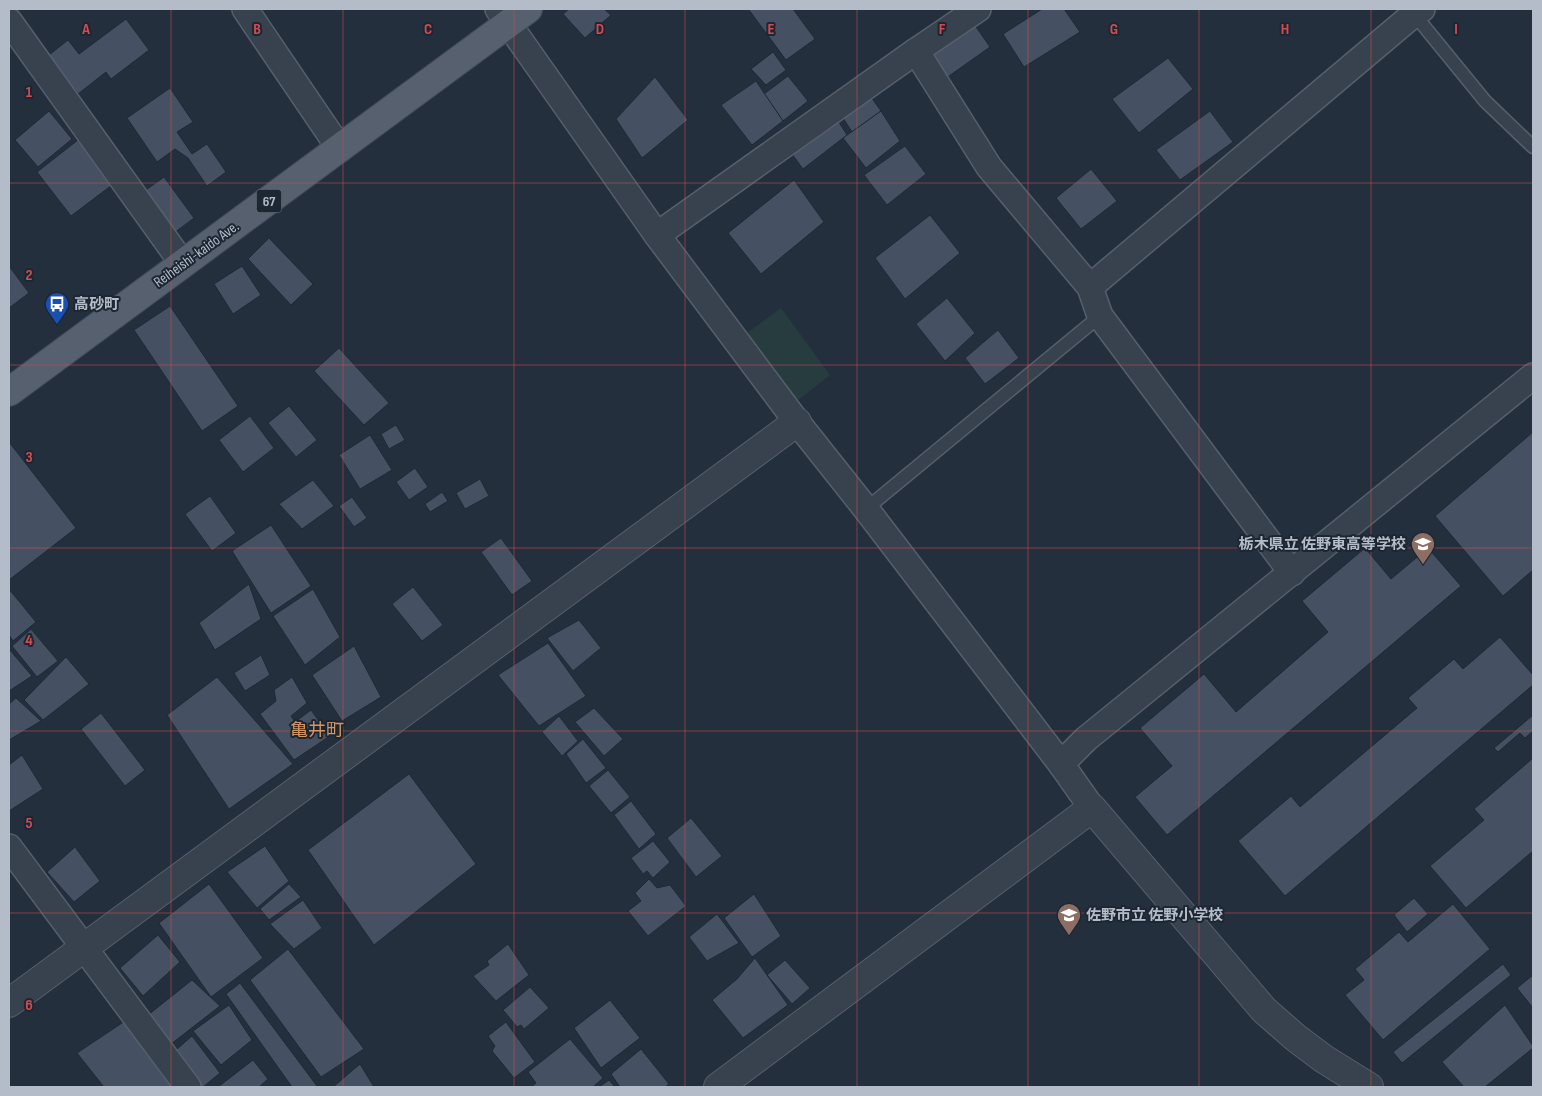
<svg xmlns="http://www.w3.org/2000/svg" width="1542" height="1096" font-family="'Sofia Sans Condensed','Noto Sans JP',sans-serif">
	<style>
		.green { fill: #263c3f }
		.building { fill: #455162; stroke: #1f2835 }
		.lines { fill: none; stroke-linecap: round; stroke-linejoin: round }
		.service-casing { stroke: #565f6c; stroke-width: 15 }
		.minor-casing { stroke: #565f6c; stroke-width: 28 }
		.tertiary-casing { stroke: #565f6c; stroke-width: 30 }
		.primary-casing { stroke: #414a57; stroke-width: 30 }
		.service { stroke: #38414e; stroke-width: 12 }
		.minor { stroke: #38414e; stroke-width: 25 }
		.tertiary { stroke: #38414e; stroke-width: 28 }
		.primary { stroke: #56606e; stroke-width: 28 }
		.grid { fill: none; stroke: #ce4d50; stroke-width: 1; stroke-opacity: 0.55 }
		.labels { text-anchor: middle; stroke-width: 4; stroke-linejoin: round; paint-order: stroke }
		.shield { fill: #1d2633; stroke: #878f9c; stroke-width: 1 }
		.shield-label { font-size: 14px; font-weight: bold; fill: #b4bcc9 }
		.street-label { font-size: 15px; fill: #b4bcc9; stroke: #1d2633 }
		.poi-label { font-size: 15px; font-weight: bold; fill: #b4bcc9; stroke: #1d2633; text-anchor: start }
		.quarter-label { font-size: 18px; fill: #d59563; stroke: #1d2633 }
		.grid-label { font-size: 16px; text-anchor: middle; font-weight: bold; fill: #ce4d50; stroke: #1d2633; stroke-width: 4; stroke-linejoin: round; paint-order: stroke }
	</style>
	<rect width="100%" height="100%" fill="#242f3e"/>
	<polygon class="green" points="781,308 830,375 797,401 747,333"/>
	<g class="building">
		<polygon points="569,9 604,9 611,15 585,38 563,14"/>
		<polygon points="752,9 793,9 815,39 786,60 749,10"/>
		<polygon points="1042,9 1064,9 1080,32 1024,67 1003,34"/>
		<polygon points="126,19 149,50 111,79 106,72 78,94 49,55 68,40 79,54"/>
		<polygon points="972,21 990,47 942,81 926,55"/>
		<polygon points="773,52 786,70 766,85 751,69"/>
		<polygon points="1168,58 1193,89 1139,133 1112,99"/>
		<polygon points="788,76 808,101 783,121 764,94"/>
		<polygon points="655,77 688,120 642,158 616,119"/>
		<polygon points="756,81 783,121 752,145 721,105"/>
		<polygon points="170,88 193,122 177,132 192,154 207,144 226,172 207,186 188,158 175,149 157,162 127,118"/>
		<polygon points="871,97 881,111 852,132 843,118"/>
		<polygon points="49,111 72,139 38,167 15,140"/>
		<polygon points="881,111 900,141 866,168 843,138"/>
		<polygon points="1210,111 1233,142 1180,180 1156,150"/>
		<polygon points="835,116 847,135 803,169 789,150"/>
		<polygon points="78,140 112,185 71,216 37,172"/>
		<polygon points="905,146 926,174 887,205 864,175"/>
		<polygon points="1091,169 1117,201 1081,229 1056,198"/>
		<polygon points="164,177 194,218 174,233 143,192"/>
		<polygon points="794,180 824,222 761,274 728,233"/>
		<polygon points="930,215 960,253 905,299 875,258"/>
		<polygon points="269,238 313,284 291,305 248,259"/>
		<polygon points="9,266 29,293 9,308"/>
		<polygon points="242,266 261,295 233,314 214,284"/>
		<polygon points="947,298 975,333 945,361 916,324"/>
		<polygon points="170,306 238,406 202,431 134,330"/>
		<polygon points="998,330 1019,358 985,384 965,358"/>
		<polygon points="339,348 389,403 364,425 314,371"/>
		<polygon points="289,406 317,440 296,457 268,423"/>
		<polygon points="250,416 274,448 243,472 219,440"/>
		<polygon points="396,425 405,440 389,449 381,434"/>
		<polygon points="1533,432 1533,570 1503,596 1435,516"/>
		<polygon points="370,435 392,470 360,489 339,455"/>
		<polygon points="9,442 76,528 9,580"/>
		<polygon points="415,468 428,487 409,500 396,482"/>
		<polygon points="480,479 489,496 465,509 456,493"/>
		<polygon points="313,480 334,506 302,529 279,504"/>
		<polygon points="442,492 448,501 430,512 425,504"/>
		<polygon points="210,496 236,533 212,551 185,514"/>
		<polygon points="352,497 367,518 354,527 339,506"/>
		<polygon points="271,525 311,586 271,613 232,551"/>
		<polygon points="501,538 532,581 512,595 481,552"/>
		<polygon points="1365,548 1391,579 1428,548 1461,586 1167,835 1135,797 1172,766 1140,728 1204,674 1236,712 1328,632 1302,601"/>
		<polygon points="249,584 261,619 215,650 199,623"/>
		<polygon points="413,587 443,625 422,641 392,604"/>
		<polygon points="9,589 36,622 13,641 9,635"/>
		<polygon points="313,589 340,637 305,665 273,616"/>
		<polygon points="579,620 601,648 573,671 547,638"/>
		<polygon points="31,629 58,661 37,677 12,646"/>
		<polygon points="1500,637 1533,675 1533,685 1285,896 1238,841 1291,796 1300,807 1417,708 1408,698 1454,659 1463,669"/>
		<polygon points="548,643 586,696 539,726 498,675"/>
		<polygon points="354,646 381,697 342,721 312,675"/>
		<polygon points="9,649 32,676 9,691"/>
		<polygon points="261,655 270,675 245,691 234,673"/>
		<polygon points="66,657 89,684 43,720 24,700"/>
		<polygon points="217,677 293,764 229,809 167,715"/>
		<polygon points="292,677 307,703 291,716 295,722 311,710 330,736 294,760 260,714 276,701 274,690"/>
		<polygon points="16,698 41,721 9,740 9,704"/>
		<polygon points="594,708 623,739 604,756 575,722"/>
		<polygon points="101,713 145,770 125,786 81,729"/>
		<polygon points="1533,715 1533,731 1525,738 1520,733 1498,752 1494,748"/>
		<polygon points="559,716 578,741 562,756 542,732"/>
		<polygon points="583,739 606,768 586,783 566,754"/>
		<polygon points="22,755 43,789 9,811 9,765"/>
		<polygon points="1533,758 1533,851 1466,908 1430,866 1484,820 1474,809"/>
		<polygon points="608,770 630,797 611,813 589,786"/>
		<polygon points="409,774 476,864 374,945 308,850"/>
		<polygon points="631,801 656,834 639,849 614,815"/>
		<polygon points="691,818 722,856 696,877 667,838"/>
		<polygon points="653,841 670,862 653,878 647,871 643,874 631,858"/>
		<polygon points="265,846 289,881 257,908 227,872"/>
		<polygon points="75,847 100,881 74,902 47,872"/>
		<polygon points="649,879 657,888 670,885 686,906 648,936 628,911 641,901 635,893"/>
		<polygon points="209,884 263,958 211,997 159,923"/>
		<polygon points="289,884 301,897 269,920 260,909"/>
		<polygon points="754,894 781,936 752,957 724,918"/>
		<polygon points="1414,898 1428,914 1407,932 1394,915"/>
		<polygon points="303,900 322,928 294,949 270,924"/>
		<polygon points="1453,904 1490,949 1383,1040 1345,995 1364,980 1355,969 1399,932 1408,942"/>
		<polygon points="717,914 739,943 707,961 689,937"/>
		<polygon points="158,935 180,962 143,996 120,968"/>
		<polygon points="508,944 529,975 496,1001 473,976 489,965 487,961"/>
		<polygon points="288,949 364,1049 321,1077 250,980"/>
		<polygon points="755,958 788,1005 743,1038 712,1000 737,979"/>
		<polygon points="785,960 810,988 792,1004 767,975"/>
		<polygon points="1503,964 1511,975 1402,1063 1393,1052"/>
		<polygon points="1533,975 1533,1008 1517,988"/>
		<polygon points="192,980 220,1006 166,1048 143,1019"/>
		<polygon points="240,983 317,1086 314,1087 292,1087 226,994"/>
		<polygon points="530,987 549,1008 524,1029 521,1025 517,1027 503,1010"/>
		<polygon points="610,1000 640,1038 601,1068 574,1028"/>
		<polygon points="229,1005 252,1040 221,1065 193,1031"/>
		<polygon points="1505,1005 1533,1046 1533,1048 1485,1087 1464,1087 1442,1062"/>
		<polygon points="125,1021 148,1056 153,1053 176,1087 104,1087 77,1053"/>
		<polygon points="506,1022 535,1062 514,1078 492,1051 495,1046 488,1036"/>
		<polygon points="192,1036 220,1073 203,1087 191,1087 169,1056"/>
		<polygon points="570,1039 603,1078 593,1087 531,1087 536,1083 528,1072"/>
		<polygon points="641,1049 669,1084 665,1087 620,1087 611,1074"/>
		<polygon points="253,1060 268,1079 259,1087 218,1087"/>
		<polygon points="360,1064 374,1087 333,1087"/>
		<polygon points="609,1080 615,1087 599,1087"/>
	</g>
	<g class="lines">
		<g class="service-casing">
			<g id="service">
				<polyline points="1414,14 1485,101 1533,147"/>
				<polyline points="866,509 1100,316"/>
			</g>
		</g>
		<g class="minor-casing">
			<g id="minor">
				<polyline points="245,9 340,149"/>
				<polyline points="498,9 657,235 797,422 866,509 1061,764 1092,808"/>
				<polyline points="9,21 183,264"/>
				<polyline points="916,51 989,167 1090,287 1100,316 1292,573"/>
				<polyline points="657,235 916,51 978,9"/>
				<polyline points="1090,287 1414,14 1422,9"/>
				<polyline points="1061,764 1086,739 1533,376"/>
				<polyline points="9,847 188,1087"/>
			</g>
		</g>
		<g class="tertiary-casing">
			<g id="tertiary">
				<polyline points="9,1003 797,422"/>
				<polyline points="718,1087 1092,808 1264,1010 1296,1038 1324,1059 1369,1087"/>
			</g>
		</g>
		<g class="primary-casing">
			<polyline id="primary" points="9,392 528,9"/>
		</g>
		<use href="#service" class="service"/>
		<use href="#minor" class="minor"/>
		<use href="#tertiary" class="tertiary"/>
		<use href="#primary" class="primary"/>
	</g>
	<path class="grid" d="M171,9V1087M343,9V1087M514,9V1087M685,9V1087M857,9V1087M1028,9V1087M1199,9V1087M1371,9V1087M9,183H1533M9,365H1533M9,548H1533M9,731H1533M9,913H1533"/>
	<defs>
		<g id="bus-pin" transform="scale(1.25)"><path d="M0 17L-7.5 6A9.5 9.5 0 1 1 7.5 6Z" fill="#1a4fb4" stroke="#1d2633"/><path d="M-5-6H5V4H4V6H2V4H-2V6H-4V4H-5ZM-3.5-4V0h7V-4ZM-3.5 1.2v1.5H-2V1.2ZM2 1.2v1.5H3.5V1.2Z" fill="#fff"/></g>
		<g id="school-pin" transform="scale(1.25)"><path d="M0 17L-7.5 6A9.5 9.5 0 1 1 7.5 6Z" fill="#8d6e63" stroke="#1d2633"/><path d="M0-5L7-2L0 1L-7-2ZM-4 1L0 2.5L4 1V4Q0 6-4 4Z" fill="#fff"/></g>
	</defs>
	<g fill-rule="evenodd">
		<use href="#bus-pin" x="57" y="304"/>
		<use href="#school-pin" x="1423" y="544"/>
		<use href="#school-pin" x="1069" y="915"/>
	</g>
	<g class="labels">
		<rect class="shield" x="256.5" y="189.5" width="25" height="23" rx="4"/>
		<g class="shield-label">
			<text x="269" y="206">67</text>
		</g>
		<g class="street-label">
			<text transform="translate(196 254) rotate(-36)" y="5">Reiheishi-kaido Ave.</text>
		</g>
		<g class="poi-label">
			<text x="74" y="309">高砂町</text>
			<text x="1406" y="549" text-anchor="end">栃木県立 佐野東高等学校</text>
			<text x="1086" y="920">佐野市立 佐野小学校</text>
		</g>
		<g class="quarter-label">
			<text x="317" y="736">亀井町</text>
		</g>
	</g>
	<g class="grid-label">
		<text x="86" y="34">A</text>
		<text x="257" y="34">B</text>
		<text x="428" y="34">C</text>
		<text x="600" y="34">D</text>
		<text x="771" y="34">E</text>
		<text x="942" y="34">F</text>
		<text x="1114" y="34">G</text>
		<text x="1285" y="34">H</text>
		<text x="1456" y="34">I</text>
		<text x="29" y="97">1</text>
		<text x="29" y="280">2</text>
		<text x="29" y="462">3</text>
		<text x="29" y="645">4</text>
		<text x="29" y="828">5</text>
		<text x="29" y="1010">6</text>
	</g>
	<rect width="1542" height="1096" fill="none" stroke="#b4bcc9" stroke-width="20"/>
</svg>
